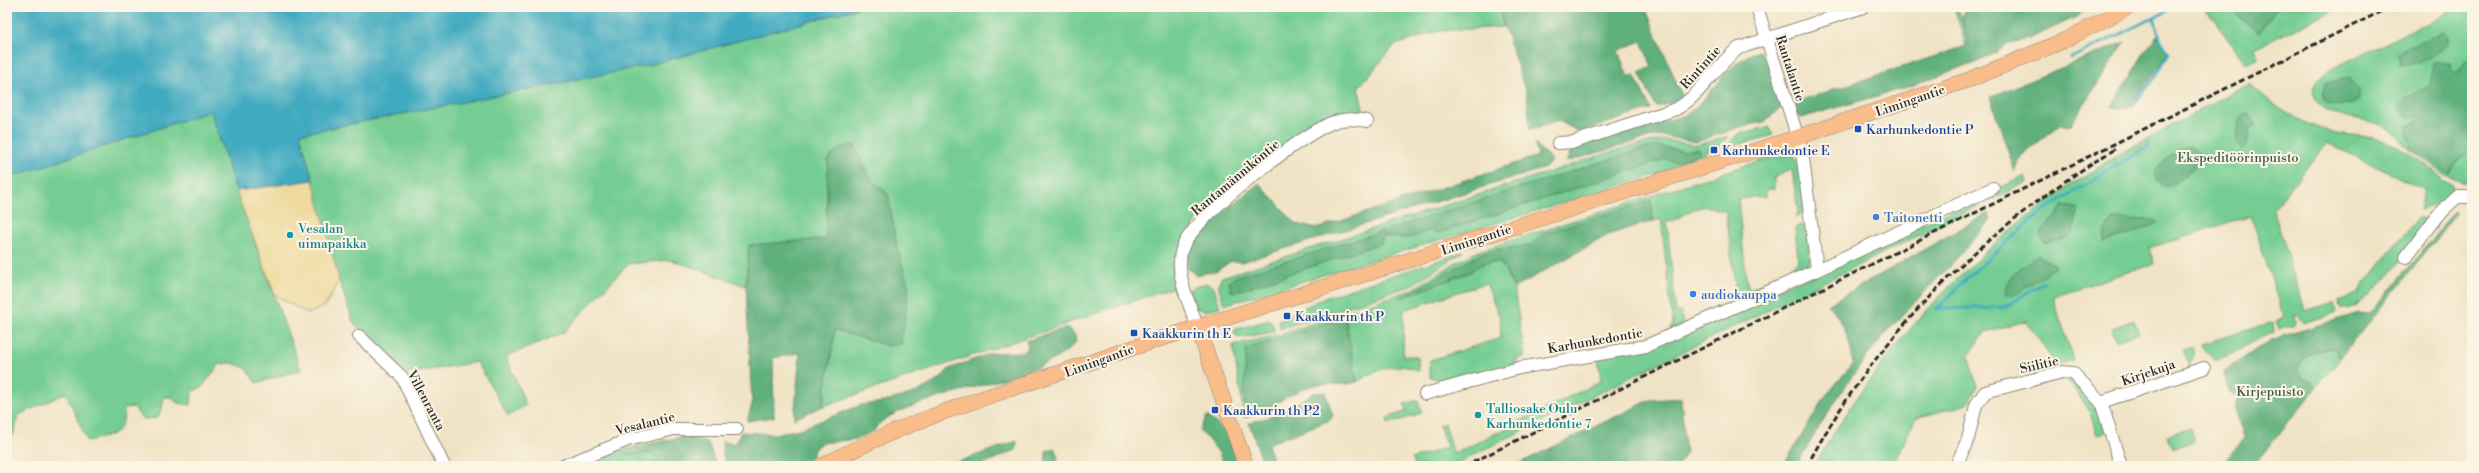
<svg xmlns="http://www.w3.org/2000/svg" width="2479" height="473" font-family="'Libre Bodoni',serif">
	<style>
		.green { fill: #74cd93; stroke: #507c5f }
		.forest { fill: #5fb07d; stroke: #456e54 }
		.sand { fill: #eeda9e; stroke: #8c8264 }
		.water { fill: #40aac0; stroke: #366a76 }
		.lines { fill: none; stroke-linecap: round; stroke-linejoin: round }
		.stream { stroke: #40aac0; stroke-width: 3 }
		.minor-casing { stroke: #8e8778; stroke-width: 14 }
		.major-casing { stroke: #8e8778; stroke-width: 16 }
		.minor { stroke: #fff; stroke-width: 12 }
		.major { stroke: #f9bc8b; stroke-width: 15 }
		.rail { stroke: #2b2b2b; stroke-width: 3; stroke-dasharray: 6 3; stroke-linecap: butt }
		.transit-dot { fill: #1a4fb4; stroke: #fcf5e5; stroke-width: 1.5 }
		.shop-dot { fill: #3f7fe0; stroke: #fcf5e5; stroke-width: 1.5 }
		.culture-dot { fill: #0f9aa8; stroke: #fcf5e5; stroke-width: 1.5 }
		.labels { text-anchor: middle; stroke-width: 4; stroke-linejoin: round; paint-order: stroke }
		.street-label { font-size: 13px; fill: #2b2b2b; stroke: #fcf5e5 }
		.transit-label { font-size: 13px; fill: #164399; stroke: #fcf5e5; text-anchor: start }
		.park-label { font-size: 13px; fill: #415c4a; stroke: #fcf5e5 }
		.shop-label { font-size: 13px; fill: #366cbe; stroke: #fcf5e5; text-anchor: start }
		.culture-label { font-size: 13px; fill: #0d838f; stroke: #fcf5e5; text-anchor: start }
	</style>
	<rect width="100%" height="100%" fill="#fcf5e5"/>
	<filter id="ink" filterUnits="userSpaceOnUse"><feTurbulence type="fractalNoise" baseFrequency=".025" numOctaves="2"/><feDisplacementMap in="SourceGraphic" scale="8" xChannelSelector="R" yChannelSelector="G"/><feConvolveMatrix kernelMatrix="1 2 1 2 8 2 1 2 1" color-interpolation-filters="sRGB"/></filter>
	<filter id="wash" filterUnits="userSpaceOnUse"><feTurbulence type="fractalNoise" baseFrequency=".012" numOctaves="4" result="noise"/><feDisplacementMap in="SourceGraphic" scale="16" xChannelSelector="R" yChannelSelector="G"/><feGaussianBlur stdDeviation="0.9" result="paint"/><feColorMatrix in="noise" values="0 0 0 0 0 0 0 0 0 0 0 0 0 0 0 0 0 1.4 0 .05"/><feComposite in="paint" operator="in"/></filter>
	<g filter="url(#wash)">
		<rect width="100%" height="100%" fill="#f0e3c5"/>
		<g class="green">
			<polygon points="862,7 1498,7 1504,27 1439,31 1395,45 1358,88 1366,118 1358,116 1355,108 1331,119 1195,222 1178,286 823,406 835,329 889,346 909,288 897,248 888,194 870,179 854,145 828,159 826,239 749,245 746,286 671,260 628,264 564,332 506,357 526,405 508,416 477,362 407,374 353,322 339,280 299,134 646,66"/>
			<polygon points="1954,7 1957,7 1969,45 1966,46"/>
			<polygon points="2204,7 2228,7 2259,33 2277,8 2281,7 2341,7 2255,48 2259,58 2246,64"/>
			<path d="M2455,7H2472V184C2446,181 2424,160 2404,144C2399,140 2395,133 2389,129C2371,116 2328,121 2316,100C2308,86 2319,77 2329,70L2441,17Z"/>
			<path d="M2250,83L2252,89L2254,87C2277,110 2305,126 2337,133C2354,136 2374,136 2391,143C2413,152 2431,172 2452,185L2454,195L2441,203L2420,210L2425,190L2327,143L2273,209L2305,311L2335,302L2337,312L2303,323L2297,314L2294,315L2295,323L2293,326L2279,329L2276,321L2284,318L2251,215L2149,248L2154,264L2053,296L2073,360L2056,365L2026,321L1985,332L1968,355L1977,386L1968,404L1916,418L1892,466H1814C1880,351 1970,251 2081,178C2135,143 2193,114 2250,83Z"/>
			<path d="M211,111L236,191L301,370L256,383L246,368L232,363L220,364L202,387L192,392L191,405L177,403L172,397H164L162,409L157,418L142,419L134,407L124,408C125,436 110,436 87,441L66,393L19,415L13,435L7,442V174H19Z"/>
			<polygon points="1768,127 1773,135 1726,148 1737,134"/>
			<polygon points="1729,136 1720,146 1705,151 1706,154 1682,167 1224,305 1218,284 1222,277 1624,148 1663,140 1697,145"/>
			<path d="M1794,155L1800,168L1804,212L1795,218L1798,212L1792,170L1774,177V189L1766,190V196L1738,199L1746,276L1749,289L1773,279L1775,281L1773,286L1734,302L1736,295L1726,211C1717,211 1711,205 1702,207C1688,209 1680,219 1667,222L1676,312H1681L1683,323L1671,329L1670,327L1673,326L1661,219L1653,221L1651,201L1542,234L1532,245L1495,250L1405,296L1470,272C1480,263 1488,261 1501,263L1514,288L1525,357L1517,359L1516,364L1449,383L1430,377V360L1501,338L1500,318L1486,283L1404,310L1403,356H1417L1419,371C1397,360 1376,370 1357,382L1345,317L1244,394L1247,417H1244L1233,345L1279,335L1411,290L1458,261L1482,250L1775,156Z"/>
			<polygon points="2025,176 2027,182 1463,460 1450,466 1414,466 1412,459 1447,447 1439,425 1445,423 1454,454 1601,381 1598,358 1817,274"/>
			<path d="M2418,217L2426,220L2428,225C2413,244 2367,312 2342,309L2339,301L2356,295Z"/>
			<polygon points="1802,225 1807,228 1810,261 1806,269 1791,278 1785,273 1798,261 1795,227"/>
			<polygon points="1463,252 1410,286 1280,329 1278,320 1293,317 1292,313 1327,297"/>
			<polygon points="1206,283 1214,287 1220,307 1205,311 1195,308 1189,289"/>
			<polygon points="1270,320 1275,330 1273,332 1238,338 1233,330"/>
			<polygon points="2134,320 2139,333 2116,341 2112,328"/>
			<path d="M2273,322L2274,332C2253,340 2235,354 2214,361L2211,356L2205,352L2202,344Z"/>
			<polygon points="2194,347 2194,355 2189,367 2183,350"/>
			<path d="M2334,348L2338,349V355L2341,357L2316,388C2313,381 2303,382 2297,371C2301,354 2318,350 2334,348Z"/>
			<polygon points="2066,375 2096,402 2106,433 2097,435 2089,410 2066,378 2031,387 2031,385"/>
			<polygon points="1418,400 1422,413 1388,424 1387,418 1407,411 1404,404"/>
			<polygon points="2190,428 2194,441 2172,449 2167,436"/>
			<path d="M626,449L623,453C637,459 643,448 660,458L650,466H604L601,457Z"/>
		</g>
		<g class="forest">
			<polygon points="1498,7 1645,7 1682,96 1672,103 1656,107 1639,73 1652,67 1641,41 1618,51 1628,77 1634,75 1651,109 1579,132 1559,121 1530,130 1527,96"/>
			<path d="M1966,7H2090L2076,17L2029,39L2008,43L1999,51L1977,61L1911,86L1801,118C1795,115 1795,108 1796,102L1969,45L1961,17Z"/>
			<polygon points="2228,7 2242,7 2247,10 2249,7 2281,7 2277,8 2259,33"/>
			<path d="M2443,32L2448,36V43C2439,53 2414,69 2400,64L2398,54L2403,49Z"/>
			<polygon points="2157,36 2168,53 2130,107 2118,108 2112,106 2144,53"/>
			<polygon points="2125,42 2071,124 2067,126 2061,124 2021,156 2015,172 1990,97"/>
			<path d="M1759,51L1766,58L1784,106L1764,122L1743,126L1696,142L1663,136L1648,138L1566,162L1572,148L1686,115C1713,97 1727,60 1759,51Z"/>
			<polygon points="2466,61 2472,64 2472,148 2456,163 2450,174 2410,147 2407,126 2423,118 2406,116 2397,108 2406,98 2430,86 2433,62 2451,63 2451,70 2456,74"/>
			<path d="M2348,78L2359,90V100C2348,108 2337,107 2325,101L2323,93L2325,83Z"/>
			<path d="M2249,113L2256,125L2250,128L2247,147L2243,149C2233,142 2238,123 2243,115Z"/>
			<polygon points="1534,143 1552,160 1545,168 1242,262 1231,261 1217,271 1196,275 1188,269 1187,252 1200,230 1259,183 1296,224 1319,228 1538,156"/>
			<polygon points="854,145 870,179 888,194 897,248 909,288 901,344 889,346 835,330 823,406 794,419 800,353 773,358 774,417 747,421 752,404 746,286 749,245 826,239 828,159 840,148"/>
			<polygon points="1658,146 1684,151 1698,148 1700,153 1676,162 1666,159 1438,233 1430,231 1409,238 1386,237 1387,230 1642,149"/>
			<path d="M2185,147H2191L2203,156V159C2193,167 2183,179 2172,185C2161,191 2151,177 2158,168C2165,158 2175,153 2185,147Z"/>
			<path d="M1651,200L1653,221L1608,235L1514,288L1501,263C1488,261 1480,263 1470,272L1400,298L1481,254L1495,250L1532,245L1542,234Z"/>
			<path d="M2063,206L2077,208C2076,234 2073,239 2046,243L2043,240C2039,227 2046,228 2053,219C2057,215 2058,211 2063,206Z"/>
			<path d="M2455,211L2456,214L2341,357L2337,355L2338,349C2323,344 2300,355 2297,371C2303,382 2313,381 2316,388L2253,466H2221L2244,438L2235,410L2237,397L2229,391L2223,372L2270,340L2359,313L2370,314Z"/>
			<path d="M1988,213L1991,220C1955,263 1913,301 1876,345C1845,382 1821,424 1796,466H1783L1827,394L1852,365C1855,352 1840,311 1827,305Z"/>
			<polygon points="2114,219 2155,220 2157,222 2156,224 2104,243 2105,230"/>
			<polygon points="1383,231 1384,234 1381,243 1235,292 1231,291 1229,282 1232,278"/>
			<path d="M2037,256L2056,265L2017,294L2007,296C1999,279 2025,266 2037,256Z"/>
			<path d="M1345,317L1357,382C1342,387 1326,381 1311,386C1288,394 1269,409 1247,417L1244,394L1246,349Z"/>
			<path d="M1067,327L1075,335L1076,342C1044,384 890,395 874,431L856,439L821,443L815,448L811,458L802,465L726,466L722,451V441L732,444L737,442L741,432L774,434L800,429L861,405L884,402L917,392L939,380L949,369L991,353L1023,352L1028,348L1026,341Z"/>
			<polygon points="1325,392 1333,416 1330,420 1268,444 1274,466 1264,466 1249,423 1276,415 1314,393"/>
			<polygon points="1681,398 1686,453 1677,466 1590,466 1587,464 1574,466 1514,466 1650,400"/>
			<polygon points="1207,416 1227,432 1239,466 1224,466 1219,453 1200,430"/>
			<path d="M685,436L708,442L716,466H650L659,457C643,448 637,459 623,453L626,449Z"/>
			<polygon points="1017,441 1016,450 978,466 946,466"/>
			<polygon points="1054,448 1058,454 1057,466 1045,466 1046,451"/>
		</g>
		<polygon class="sand" points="313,180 339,280 326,305 308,314 275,295 236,191"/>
		<polygon class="water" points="7,7 862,7 646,66 300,134 313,180 236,191 211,111 19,174 7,174"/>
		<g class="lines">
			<g class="stream">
				<polyline points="2071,58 2175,7"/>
				<polyline points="2131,107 2152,81 2169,53 2160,39 2154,17"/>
				<polyline points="2043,283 2005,307 1937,309 1969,276 2041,212 2147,147 2148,143"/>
			</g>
		</g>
	</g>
	<g filter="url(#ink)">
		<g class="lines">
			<g class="minor-casing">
				<g id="minor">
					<path d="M1558,143L1574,142L1676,109C1702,95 1715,65 1739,48L1863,7"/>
					<polyline points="2406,257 2437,216 2457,197 2472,197"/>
					<polyline points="1817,270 1993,188"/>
					<path d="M1198,328C1190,305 1174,274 1182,249C1192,217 1299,137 1331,123C1343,118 1354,119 1367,121"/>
					<polyline points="359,336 402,377 444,466"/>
					<polyline points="1425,394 1519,368 1646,346 1817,270 1802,151 1757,7"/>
					<polyline points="2101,402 2204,368"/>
					<polyline points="563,466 628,440 674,429 737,429"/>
					<polyline points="1956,466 1968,439 1976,405 1985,392 2062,372 2073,373 2101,402 2121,466"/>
				</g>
			</g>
			<g class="major-casing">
				<g id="major">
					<polyline points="1198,328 1246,466"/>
					<path d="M822,466C921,412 1032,384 1138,346L1798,137L1971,79L2063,41L2129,7"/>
				</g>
			</g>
			<use href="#minor" class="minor"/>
			<use href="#major" class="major"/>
			<g class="rail">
				<polyline points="1465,466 2390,7"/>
				<path d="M1807,466C1877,333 1989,224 2117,148"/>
			</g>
		</g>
	</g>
	<g class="transit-dot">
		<rect x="1854" y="125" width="8" height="8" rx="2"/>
		<rect x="1710" y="146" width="8" height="8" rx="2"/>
		<rect x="1283" y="312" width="8" height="8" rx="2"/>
		<rect x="1130" y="329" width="8" height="8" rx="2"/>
		<rect x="1211" y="406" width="8" height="8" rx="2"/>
	</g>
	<g class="shop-dot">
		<circle cx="1876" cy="217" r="4"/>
		<circle cx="1693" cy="294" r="4"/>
	</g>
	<g class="culture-dot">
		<circle cx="290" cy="235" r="4"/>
		<circle cx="1478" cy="415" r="4"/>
	</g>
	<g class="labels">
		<g class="street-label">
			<text transform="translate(1700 67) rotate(-48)" y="5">Rintintie</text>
			<text transform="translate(1791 68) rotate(72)" y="5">Rantalantie</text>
			<text transform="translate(1910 100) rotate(-19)" y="5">Limingantie</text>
			<text transform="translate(1235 177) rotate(-40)" y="5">Rantamänniköntie</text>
			<text transform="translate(1476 239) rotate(-18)" y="5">Limingantie</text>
			<text transform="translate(1595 340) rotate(-10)" y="5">Karhunkedontie</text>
			<text transform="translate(1099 360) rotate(-20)" y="5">Limingantie</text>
			<text transform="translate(2039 364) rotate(-13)" y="5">Siilitie</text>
			<text transform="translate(2148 372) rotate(-19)" y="5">Kirjekuja</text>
			<text transform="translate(427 400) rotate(62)" y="5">Villenranta</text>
			<text transform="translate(645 423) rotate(-14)" y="5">Vesalantie</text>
		</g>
		<g class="transit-label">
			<text x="1866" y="134">Karhunkedontie P</text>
			<text x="1722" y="155">Karhunkedontie E</text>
			<text x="1295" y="321">Kaakkurin th P</text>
			<text x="1142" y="338">Kaakkurin th E</text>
			<text x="1223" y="415">Kaakkurin th P2</text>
		</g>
		<g class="park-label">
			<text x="2238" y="162">Ekspeditöörinpuisto</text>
			<text x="2270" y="396">Kirjepuisto</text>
		</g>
		<g class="shop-label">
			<text x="1884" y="222">Taitonetti</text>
			<text x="1701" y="299">audiokauppa</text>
		</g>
		<g class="culture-label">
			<text x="298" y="233">Vesalan<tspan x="298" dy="15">uimapaikka</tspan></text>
			<text x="1486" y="413">Talliosake Oulu<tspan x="1486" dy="15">Karhunkedontie 7</tspan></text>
		</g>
	</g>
	<rect width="2479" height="473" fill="none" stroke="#fcf5e5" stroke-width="24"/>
</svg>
